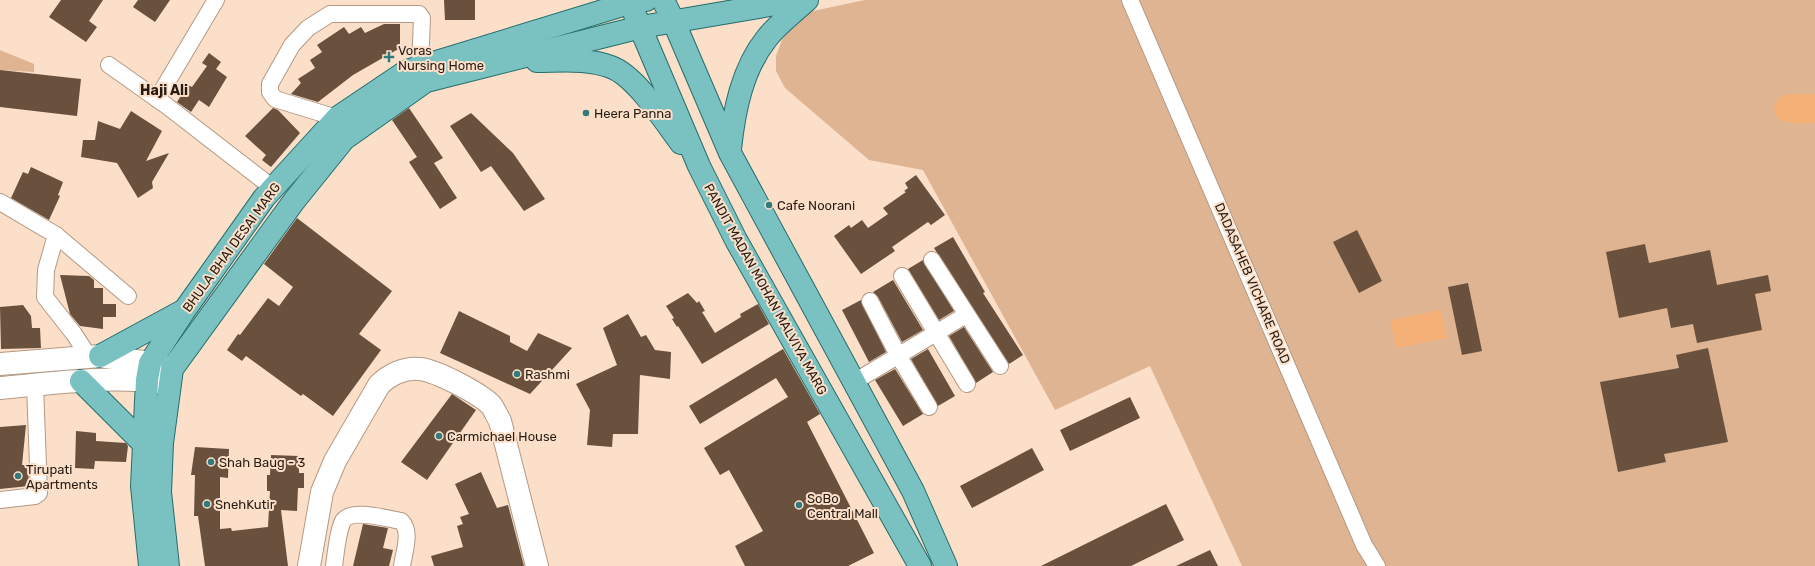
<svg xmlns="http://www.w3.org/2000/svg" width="1815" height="566" font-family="Rubik,sans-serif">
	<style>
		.green { fill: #deb493 }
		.water { fill: #f5b078 }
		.building { fill: #69513e }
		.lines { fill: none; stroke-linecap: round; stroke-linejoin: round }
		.street-casing { stroke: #b39984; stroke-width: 18 }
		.secondary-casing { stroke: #b39984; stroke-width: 24 }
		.primary-casing { stroke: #246d6b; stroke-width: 24 }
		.street { stroke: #fff; stroke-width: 16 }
		.secondary { stroke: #fff; stroke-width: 22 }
		.primary { stroke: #7ac1c2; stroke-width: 22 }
		.poi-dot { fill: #327b7c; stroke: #fcdfc9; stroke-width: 1.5 }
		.labels { text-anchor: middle; stroke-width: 4; stroke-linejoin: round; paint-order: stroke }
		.poi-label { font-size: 13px; fill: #271d15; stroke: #fcdfc9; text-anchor: start }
		.street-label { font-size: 13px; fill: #271d15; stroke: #fcdfc9 }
		.neighbourhood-label { font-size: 14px; font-weight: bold; fill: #271d15; stroke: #fcdfc9 }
	</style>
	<rect width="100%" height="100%" fill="#fcdfc9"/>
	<g class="green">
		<polygon points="865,0 1815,0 1815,566 1242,566 1150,366 1055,410 923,170 869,160 785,88 776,71 776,56 782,40 793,23 813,11"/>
		<polygon points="0,50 34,64 34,72 0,70"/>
	</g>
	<g class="water">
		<path d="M1788,94H1815V123C1806,124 1795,124 1786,122C1768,117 1772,99 1788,94Z"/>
		<polygon points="1441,310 1447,338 1396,348 1390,320"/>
	</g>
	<g class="building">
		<polygon points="61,0 103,0 89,21 97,27 86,42 49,17"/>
		<polygon points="138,0 170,0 155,22 133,7"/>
		<polygon points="444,0 475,0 475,20 445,20"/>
		<polygon points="384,24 400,24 400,48 353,75 318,102 291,94 301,83 298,79 315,68 310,60 322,52 317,45 344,27 349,34 361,27 365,33"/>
		<polygon points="209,53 221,62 216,69 227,77 209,107 199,100 191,112 177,102 188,85 192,87 207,66 202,63"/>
		<polygon points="0,70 81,79 77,116 0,107"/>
		<polygon points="273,108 278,110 300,133 271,167 262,160 266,155 245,136"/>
		<polygon points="409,108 443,158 434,163 457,198 440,209 409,162 417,157 392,120"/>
		<polygon points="131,111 162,131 146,161 169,153 152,182 153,188 138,198 117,163 81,157 83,140 95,140 98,121 120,129"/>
		<polygon points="471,113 513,153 545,199 524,211 491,166 481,172 450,126"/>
		<polygon points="31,167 63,182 58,195 60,196 49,220 11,198 23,172 28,174"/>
		<polygon points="916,175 945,215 931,225 928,222 892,247 895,251 861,274 834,236 849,225 851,228 862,220 868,228 888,214 883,208 906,192 904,191 908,188 905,183"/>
		<polygon points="297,218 392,291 359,334 381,350 333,416 303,394 301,396 246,356 242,361 227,350 238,334 240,335 268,298 279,306 293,287 264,264"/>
		<polygon points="1357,230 1382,281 1359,293 1333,242"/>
		<polygon points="953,237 985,292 983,293 1023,355 1009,364 934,248"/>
		<polygon points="1645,244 1649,263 1710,250 1717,285 1768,275 1771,291 1755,294 1762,330 1697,343 1693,324 1671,328 1667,308 1619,318 1606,252"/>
		<polygon points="923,260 954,311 939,320 908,269"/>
		<polygon points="60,275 89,276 94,280 94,288 103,288 103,304 116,304 116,317 103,317 103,329 80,326 70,314"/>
		<polygon points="893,280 923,330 902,342 878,297 873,292"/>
		<polygon points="1468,283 1482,351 1462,355 1448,287"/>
		<polygon points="688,293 697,303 699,301 705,311 702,312 715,333 741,317 740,314 758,304 769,324 702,364 678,326 677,327 672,319 674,318 666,306"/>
		<polygon points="861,300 886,352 869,362 842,310"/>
		<polygon points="23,305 31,316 32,328 40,328 41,348 1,349 0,307"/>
		<polygon points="459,311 510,336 510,342 527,351 538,333 572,348 530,394 440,353"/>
		<polygon points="628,314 641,337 646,335 655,350 671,352 670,379 640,375 638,434 613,434 612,447 587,445 590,410 576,384 617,365 603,328"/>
		<polygon points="964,327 993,372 976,383 949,336"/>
		<polygon points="1708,348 1728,442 1664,454 1666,462 1618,472 1600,382 1679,368 1676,355"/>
		<polygon points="783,349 820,414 807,422 874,553 848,566 745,566 735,546 763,531 729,470 720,475 704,448 788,397 776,378 700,424 689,406"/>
		<polygon points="928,349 955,396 938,406 911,359"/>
		<polygon points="895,369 923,414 903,426 875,380"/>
		<polygon points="452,394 476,410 427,480 401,462"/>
		<polygon points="1130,397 1140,418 1070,451 1060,430"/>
		<polygon points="26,425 22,465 28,465 29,486 0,489 0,427"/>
		<polygon points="76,431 96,433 96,441 126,443 128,446 126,462 95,461 94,469 75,468"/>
		<polygon points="195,447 229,449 228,478 220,477 220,529 231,528 232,531 268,527 270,491 267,491 267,475 270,475 271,455 299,456 299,473 304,473 304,488 298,488 297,511 281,510 288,566 205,566 198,516 194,516 195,475 191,475"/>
		<polygon points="1032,448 1044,470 972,508 960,486"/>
		<polygon points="481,472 497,508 508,505 524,566 434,566 431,556 463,547 457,526 463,524 460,517 469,514 455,484"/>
		<polygon points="1166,504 1184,540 1131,566 1041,566"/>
		<polygon points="363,524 388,528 383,548 393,550 389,566 353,566"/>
		<polygon points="1210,550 1218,566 1176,566"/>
	</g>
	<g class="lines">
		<g class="street-casing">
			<g id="street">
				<polyline points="1130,0 1364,545 1377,566"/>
				<polyline points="109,65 167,106 273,188"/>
				<polyline points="157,99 216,0"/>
				<polyline points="337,118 275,99 270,92 270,84 292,45 308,28 330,14 419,14 422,18 420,67"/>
				<polyline points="0,202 56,235 46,270 45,297 74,334 89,357"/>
				<polyline points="56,235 128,296"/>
				<polyline points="932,260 1000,366"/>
				<polyline points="902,276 967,384"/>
				<polyline points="870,301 898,355 929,407"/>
				<polyline points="854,382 966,315"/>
				<polyline points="0,500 35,496 39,493 35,385"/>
				<path d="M334,566C336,552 337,536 342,523C348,507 388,519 401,521C412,531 404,552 402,566"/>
			</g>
		</g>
		<g class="secondary-casing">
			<g id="secondary">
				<polyline points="0,364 100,356 150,363 167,368"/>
				<path d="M0,388C55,383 112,375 166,383"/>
				<path d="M309,566L322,492L335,461L379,385C389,375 404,367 420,369C437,371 479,393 491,405C494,409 497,416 500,421L537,566"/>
			</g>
		</g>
		<g class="primary-casing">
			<g id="primary">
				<polyline points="663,0 673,20 730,153 913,491 946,566"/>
				<polyline points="635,15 699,166 736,240 920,566"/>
				<path d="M537,61C561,61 587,58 611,67C636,76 665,122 681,143"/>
				<path d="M730,149C734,111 742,69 767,38C778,24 794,12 807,0"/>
				<polyline points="100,356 181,312"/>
				<polyline points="81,381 144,444"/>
				<polyline points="150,566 142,486 147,380 150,363 184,311 264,198 337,118 407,71 629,3 646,0"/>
				<polyline points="168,566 160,492 162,443 172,369 294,201 344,139 426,81 641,27 799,0"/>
			</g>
		</g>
		<use href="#street" class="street"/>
		<use href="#secondary" class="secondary"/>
		<use href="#primary" class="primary"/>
	</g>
	<g class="poi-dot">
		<path d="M387 51h4v4h4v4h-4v4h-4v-4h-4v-4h4z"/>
		<circle cx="586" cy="113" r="4"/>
		<circle cx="769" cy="205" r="4"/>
		<circle cx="517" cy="374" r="4"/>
		<circle cx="439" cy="436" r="4"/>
		<circle cx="211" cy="462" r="4"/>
		<circle cx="18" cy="476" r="4"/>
		<circle cx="207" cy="504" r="4"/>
		<circle cx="799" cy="505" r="4"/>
	</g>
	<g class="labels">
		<g class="poi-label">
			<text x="398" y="55">Voras<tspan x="398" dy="15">Nursing Home</tspan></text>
			<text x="594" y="118">Heera Panna</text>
			<text x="777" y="210">Cafe Noorani</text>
			<text x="525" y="379">Rashmi</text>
			<text x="447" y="441">Carmichael House</text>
			<text x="219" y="467">Shah Baug - 3</text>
			<text x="26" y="474">Tirupati<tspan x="26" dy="15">Apartments</tspan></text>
			<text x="807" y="503">SoBo<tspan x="807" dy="15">Central Mall</tspan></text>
			<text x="215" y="509">SnehKutir</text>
		</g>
		<g class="street-label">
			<text transform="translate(231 247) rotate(-54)" y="5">BHULA BHAI DESAI MARG</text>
			<text transform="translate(1253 283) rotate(67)" y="5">DADASAHEB VICHARE ROAD</text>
			<text transform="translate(766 289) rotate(61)" y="5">PANDIT MADAN MOHAN MALVIYA MARG</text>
		</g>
		<g class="neighbourhood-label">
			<text x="164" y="95">Haji Ali</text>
		</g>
	</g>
</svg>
